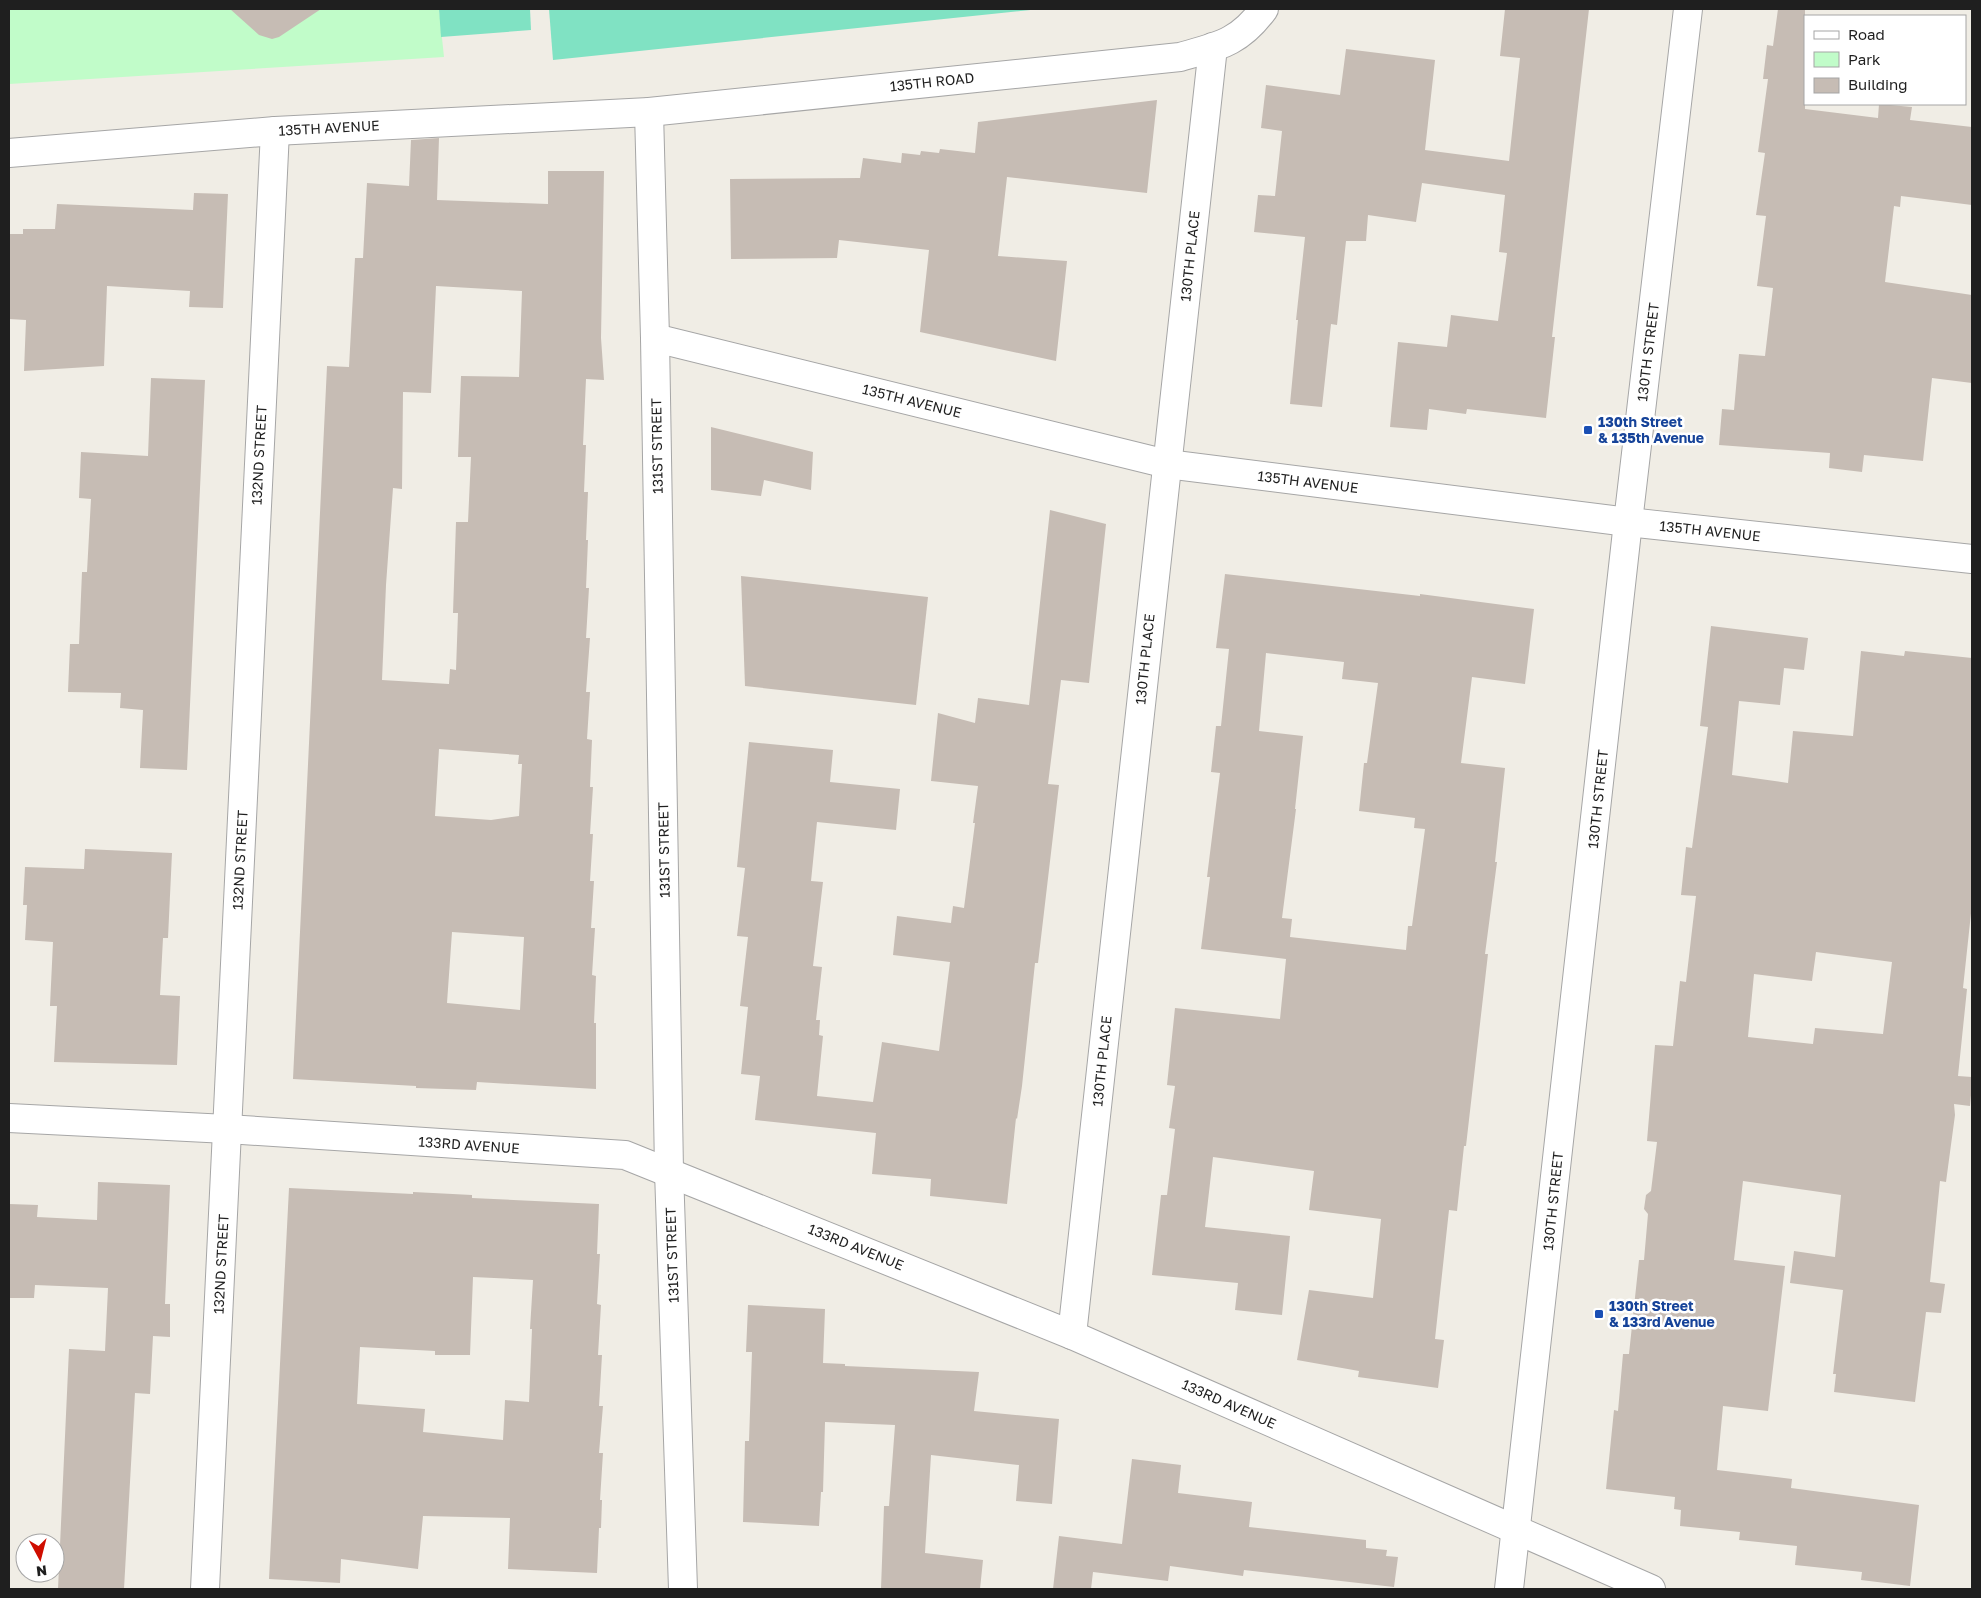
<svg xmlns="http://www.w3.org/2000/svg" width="1981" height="1598" font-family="'Golos Text',sans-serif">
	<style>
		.park { fill: #c1fcc9 }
		.pitch { fill: #80e2c3 }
		.building { fill: #c6bcb4; fill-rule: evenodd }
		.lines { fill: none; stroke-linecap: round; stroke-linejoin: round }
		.minor-casing { stroke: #a6a6a6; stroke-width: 30 }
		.minor { stroke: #fff; stroke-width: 28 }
		.transit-dot { fill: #1a4fb4; stroke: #fff; stroke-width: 2 }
		.labels { text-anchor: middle; stroke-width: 5; stroke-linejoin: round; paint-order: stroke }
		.street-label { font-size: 14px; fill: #1f1f1f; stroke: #fff }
		.transit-label { font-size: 14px; font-weight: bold; fill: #164399; stroke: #fff; text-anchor: start }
	</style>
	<rect width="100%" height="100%" fill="#f0ede5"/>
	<polygon class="park" points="9,9 439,9 444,57 9,84"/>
	<g class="pitch">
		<polygon points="439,9 530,9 531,30 441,37"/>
		<polygon points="549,9 1040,9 553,60"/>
	</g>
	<g class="building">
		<polygon points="230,9 321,9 279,37 272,39 259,35"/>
		<polygon points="1505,9 1589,9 1552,337 1555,337 1546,418 1467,409 1466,414 1429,409 1427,430 1390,427 1398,342 1447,347 1451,315 1498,321 1507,253 1499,252 1505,195 1422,183 1416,222 1368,215 1366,241 1346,241 1337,325 1331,324 1322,407 1290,404 1298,320 1296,320 1305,237 1254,232 1258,195 1275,196 1282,131 1261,128 1266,85 1340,95 1346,49 1435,60 1425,150 1509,161 1520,58 1500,56"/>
		<polygon points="1778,9 1805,9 1805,109 1878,118 1879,104 1912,107 1910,120 1972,127 1972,205 1901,196 1900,207 1894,206 1885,282 1972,295 1972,383 1932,378 1923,461 1864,455 1862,472 1829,468 1830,453 1719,445 1722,409 1734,410 1739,354 1765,356 1773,288 1757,286 1766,216 1756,215 1765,153 1758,152 1768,79 1763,79 1767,45 1773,46"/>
		<polygon points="1157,100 1147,193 1007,177 998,256 1067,261 1056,361 920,332 929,250 839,240 837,258 731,259 730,179 860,178 863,158 901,163 902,153 920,155 921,151 939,153 940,149 975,153 978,122"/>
		<path d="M439,138L437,200L548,204V171H604L601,338L604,380L586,379L583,445H586L584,492H588L586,540H588L586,588H589L586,638H590L586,692H590L587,739L592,740L590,787H593L590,834H593L590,881H594L591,928H595L592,975L596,976L594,1023H596V1089L477,1082L476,1090L416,1088V1086L293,1079L327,366L349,367L355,258H363L367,183L409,186L411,140ZM436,286L522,291L519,377L461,376L458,457H471L468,522H456L453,613H458L456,670L450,669L449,684L382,680L386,585L393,488L402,489L403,392L431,393ZM439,749L519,755L518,764H522L519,816L491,820L435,816ZM452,932L524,937L520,1010L447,1003Z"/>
		<polygon points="194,193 228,194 223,308 189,307 190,291 107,286 104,366 24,371 26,320 9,319 9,234 23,234 23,229 55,229 57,204 193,210"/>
		<polygon points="151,378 205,380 187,770 140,768 143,710 120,708 121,693 68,692 70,644 79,644 82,572 87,572 91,499 79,498 81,452 148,456"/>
		<polygon points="711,427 813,452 811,490 764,480 761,496 711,490"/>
		<polygon points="1050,510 1106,524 1089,683 1061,680 1048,784 1059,785 1038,963 1035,963 1022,1086 1017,1119 1016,1118 1007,1204 930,1196 931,1179 872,1174 876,1133 755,1120 760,1076 741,1074 748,1007 740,1006 748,937 737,936 745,868 737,867 749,742 833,750 830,782 900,789 896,830 817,822 811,881 823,882 813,966 822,967 816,1020 820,1020 819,1035 823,1036 817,1096 873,1102 882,1042 939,1051 950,962 893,955 897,916 951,923 953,906 964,908 975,823 973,823 978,786 931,781 938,713 975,723 978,698 1029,705"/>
		<path d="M1225,574L1420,596V594L1534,609L1525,684L1472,677L1461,763L1505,768L1495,862H1497L1485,954H1488L1466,1146H1464L1457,1211L1449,1210L1435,1339L1444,1340L1438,1388L1358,1377L1359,1371L1297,1360L1309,1290L1373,1298L1381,1219L1309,1210L1314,1171L1213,1157L1205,1227L1290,1236L1282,1315L1235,1310L1238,1283L1152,1275L1161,1195H1167L1175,1129L1169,1128L1175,1086L1167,1085L1175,1008L1280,1019L1286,959L1201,949L1210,877H1207L1220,773L1211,772L1216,726H1221L1229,649L1216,648ZM1266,653L1344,662L1342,679L1378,683L1367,763H1364L1359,811L1415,818L1414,828L1425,829L1412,926H1408L1406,950L1290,937L1292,919L1282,918L1296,809H1295L1303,736L1259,731Z"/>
		<polygon points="741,576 928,597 916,705 745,686"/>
		<path d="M1711,626L1808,638L1804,670L1784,668L1780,705L1739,701L1732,775L1788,783L1793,731L1853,736L1861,651L1904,656L1905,651L1972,658V904L1963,988L1967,989L1958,1076L1972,1077V1084L1970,1106L1954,1104L1955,1115L1946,1182L1940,1181L1930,1282L1945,1284L1941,1313L1926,1312L1915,1402L1834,1392L1836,1374H1833L1843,1290L1790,1283L1794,1251L1835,1257L1841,1195L1743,1181L1734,1260L1785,1266L1768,1411L1723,1406L1717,1470L1792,1479L1791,1488L1919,1505L1910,1586L1861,1580L1862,1572L1795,1565L1797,1546L1739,1540L1740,1532L1680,1526L1681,1510L1674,1509L1675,1497L1606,1489L1614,1410L1618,1411L1623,1354H1629L1639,1260H1644L1648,1214L1644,1209L1646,1195L1651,1191L1657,1142L1647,1141L1655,1045L1673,1046L1680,981L1686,982L1696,896L1681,895L1686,847L1692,848L1708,727L1700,726ZM1816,952L1892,962L1883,1034L1815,1028L1813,1044L1748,1037L1754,974L1812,981Z"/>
		<polygon points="85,849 172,853 168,938 163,938 160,995 180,996 177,1065 54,1062 57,1006 50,1006 53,942 25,940 27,905 23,905 25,867 84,869"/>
		<polygon points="98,1182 170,1185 165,1304 170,1304 170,1337 153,1336 150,1394 135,1393 124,1589 58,1589 69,1349 105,1351 108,1288 35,1285 34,1298 9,1298 9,1204 38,1205 37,1217 97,1220"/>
		<path d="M289,1188L413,1194V1192L433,1193L472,1195V1198L599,1204L597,1254H600L597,1304L601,1305L598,1355H602L599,1406H603L599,1453H603L600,1500H602L601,1528H599L597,1573L508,1569L510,1518L423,1516L418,1569L341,1559L340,1583L269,1579ZM473,1277L533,1280L530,1329H532L529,1402L505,1400L503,1440L423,1432L425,1409L357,1404L360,1347L435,1351V1355H470Z"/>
		<polygon points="748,1305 825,1309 823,1363 845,1364 845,1366 979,1372 974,1411 1059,1419 1052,1504 1016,1501 1019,1465 931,1455 925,1553 983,1560 980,1589 881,1589 884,1506 889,1506 895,1425 825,1422 823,1492 821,1492 819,1526 743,1522 745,1441 749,1441 752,1352 746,1352"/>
		<polygon points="1132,1459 1181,1465 1178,1493 1252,1502 1249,1527 1366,1540 1366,1548 1387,1550 1386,1556 1398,1557 1394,1587 1244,1570 1243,1576 1170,1566 1168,1581 1093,1572 1091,1589 1053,1589 1059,1536 1122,1544"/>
	</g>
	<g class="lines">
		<g class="minor-casing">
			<g id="minor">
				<polyline points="649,112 655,338 669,1171 683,1589"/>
				<path d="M9,153L275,131L649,112L1180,57C1219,46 1239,43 1264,9"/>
				<polyline points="655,338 1167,464 1628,522 1972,559"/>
				<polyline points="9,1118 227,1129 625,1155 1072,1335 1651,1589"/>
				<polyline points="1072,1335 1213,47"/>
				<polyline points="205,1589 275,131"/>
				<polyline points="1509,1589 1628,522 1688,9"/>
			</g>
		</g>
		<use href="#minor" class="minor"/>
	</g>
	<g class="transit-dot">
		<rect x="1583" y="425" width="10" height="10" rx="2.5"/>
		<rect x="1594" y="1309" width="10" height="10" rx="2.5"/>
	</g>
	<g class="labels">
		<g class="street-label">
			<text transform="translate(932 82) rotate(-6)" y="5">135TH ROAD</text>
			<text transform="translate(329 128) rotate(-3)" y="5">135TH AVENUE</text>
			<text transform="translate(1190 256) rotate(-84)" y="5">130TH PLACE</text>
			<text transform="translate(1648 352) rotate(-83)" y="5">130TH STREET</text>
			<text transform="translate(912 401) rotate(14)" y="5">135TH AVENUE</text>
			<text transform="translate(657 446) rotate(-91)" y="5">131ST STREET</text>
			<text transform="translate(259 455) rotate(-87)" y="5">132ND STREET</text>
			<text transform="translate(1308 482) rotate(7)" y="5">135TH AVENUE</text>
			<text transform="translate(1710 531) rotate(6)" y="5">135TH AVENUE</text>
			<text transform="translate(1145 659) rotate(-84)" y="5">130TH PLACE</text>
			<text transform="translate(1598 799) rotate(-84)" y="5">130TH STREET</text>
			<text transform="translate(664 850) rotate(-91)" y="5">131ST STREET</text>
			<text transform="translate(240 860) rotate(-87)" y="5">132ND STREET</text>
			<text transform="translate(1102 1061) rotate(-84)" y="5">130TH PLACE</text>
			<text transform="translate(469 1145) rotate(4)" y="5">133RD AVENUE</text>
			<text transform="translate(1553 1201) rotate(-84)" y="5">130TH STREET</text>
			<text transform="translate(856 1247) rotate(22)" y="5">133RD AVENUE</text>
			<text transform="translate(672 1255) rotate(-92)" y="5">131ST STREET</text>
			<text transform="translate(221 1264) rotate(-87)" y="5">132ND STREET</text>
			<text transform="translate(1229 1404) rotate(24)" y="5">133RD AVENUE</text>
		</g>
		<g class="transit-label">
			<text x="1598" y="427">130th Street<tspan x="1598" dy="16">&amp; 135th Avenue</tspan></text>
			<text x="1609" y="1311">130th Street<tspan x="1609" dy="16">&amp; 133rd Avenue</tspan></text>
		</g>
	</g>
	<rect width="1981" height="1598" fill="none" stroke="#1f1f1f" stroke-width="20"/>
	<rect x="1804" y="15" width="162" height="90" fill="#ffffff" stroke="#a5a5a5"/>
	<rect x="1814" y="31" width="25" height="8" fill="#ffffff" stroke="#a5a5a5"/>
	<text x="1848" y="40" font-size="15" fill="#1f1f1f">Road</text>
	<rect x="1814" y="52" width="25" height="15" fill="#c1fcc9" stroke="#a5a5a5"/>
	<text x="1848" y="65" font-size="15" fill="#1f1f1f">Park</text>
	<rect x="1814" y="78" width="25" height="15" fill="#c6bcb4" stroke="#a5a5a5"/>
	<text x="1848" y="90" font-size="15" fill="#1f1f1f">Building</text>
	<g transform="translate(40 1558) rotate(173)"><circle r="24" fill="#ffffff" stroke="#a5a5a5"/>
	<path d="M0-4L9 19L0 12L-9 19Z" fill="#cf0d00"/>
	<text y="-8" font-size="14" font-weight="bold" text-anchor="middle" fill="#1f1f1f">N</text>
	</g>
</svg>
